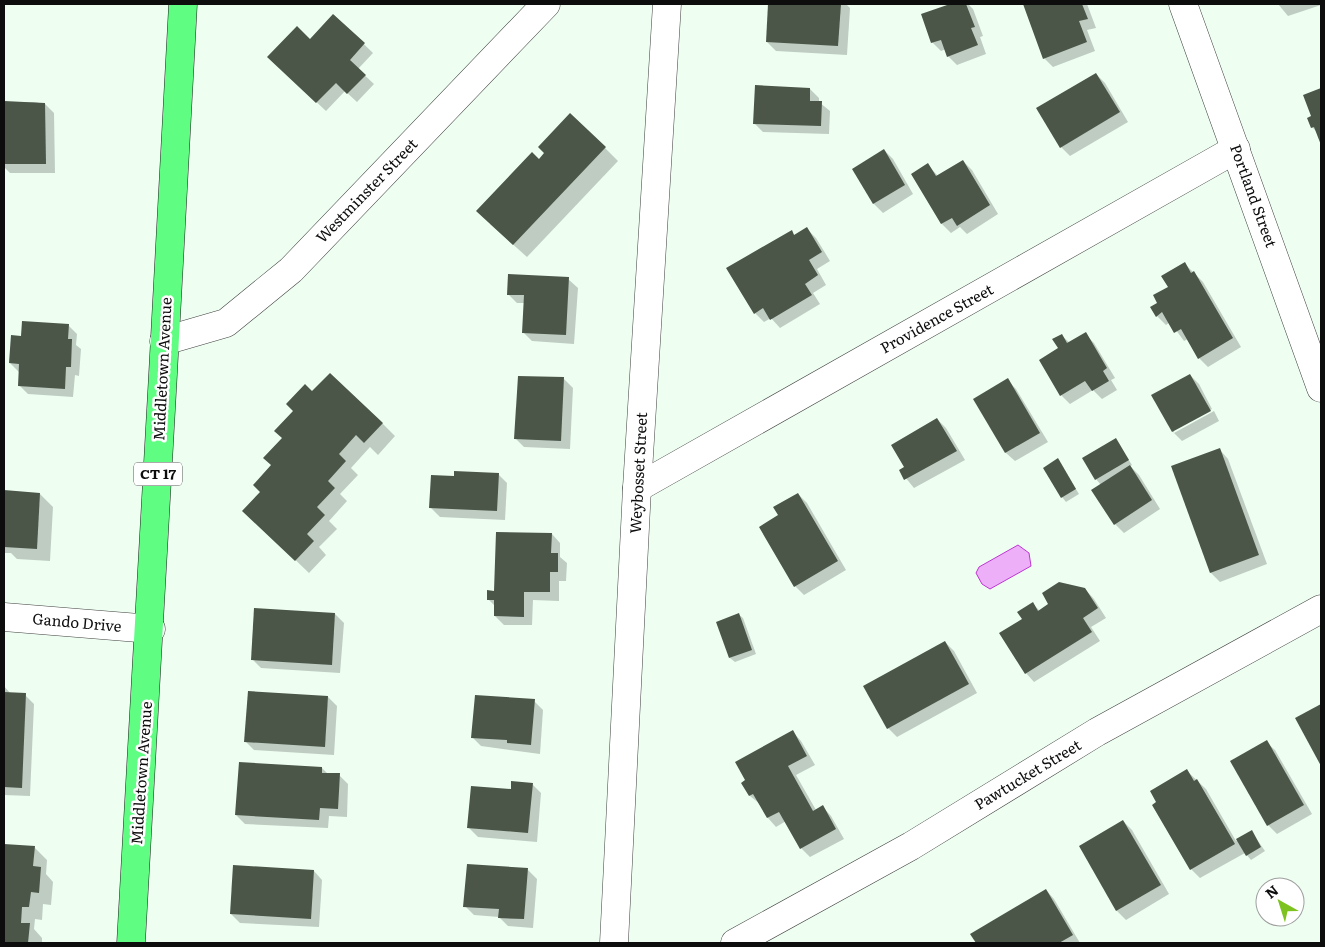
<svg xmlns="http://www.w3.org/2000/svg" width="1325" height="947" font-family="Literata,serif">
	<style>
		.water { fill: #edb0f8; stroke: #bd35d2 }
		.shadow { fill: #0003 }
		.building { fill: #4b5649 }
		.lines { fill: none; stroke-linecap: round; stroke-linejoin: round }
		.street-casing { stroke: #404040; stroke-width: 29 }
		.primary-casing { stroke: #1e1e1e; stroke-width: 29 }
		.street { stroke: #fff; stroke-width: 28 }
		.primary { stroke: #60fd83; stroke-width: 28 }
		.labels { text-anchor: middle; stroke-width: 5; stroke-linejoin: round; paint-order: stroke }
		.shield { fill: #fff; stroke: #565656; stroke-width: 1 }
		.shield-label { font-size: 14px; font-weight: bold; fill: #0d0d0d }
		.street-label { font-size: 15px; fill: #0d0d0d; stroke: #fff }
	</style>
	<rect width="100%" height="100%" fill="#eefff2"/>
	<polygon class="water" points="1018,545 1029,553 1031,566 990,589 982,584 976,573 979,567"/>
	<g class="shadow">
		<polygon points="769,4 846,4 850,8 847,55 776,51 767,42"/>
		<polygon points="953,4 968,4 973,9 983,36 980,37 986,54 957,65 948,56 946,49 941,51 932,42 923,15"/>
		<polygon points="1024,4 1087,4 1096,28 1087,30 1095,51 1053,67 1044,58"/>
		<polygon points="1278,4 1321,4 1321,5 1288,16"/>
		<polygon points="334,15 373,53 358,69 374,84 357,102 345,91 326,111 278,66 310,41"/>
		<polygon points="1096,74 1105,83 1128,122 1070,156 1061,147 1038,109"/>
		<polygon points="810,89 819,98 819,102 830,111 829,134 763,132 754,123"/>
		<polygon points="1321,90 1321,142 1318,133 1312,127 1312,117 1305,96"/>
		<polygon points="34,102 45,104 54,113 55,173 10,173 4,167 4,103"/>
		<polygon points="605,148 618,161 527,257 490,224 546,154"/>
		<polygon points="884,150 893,159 913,194 883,213 874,204 853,169"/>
		<polygon points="963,161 972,170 998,214 967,234 960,227 951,233 942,224 912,174 928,165 938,176"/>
		<polygon points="807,229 816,238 830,261 817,269 826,285 813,293 820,304 780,328 771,318 764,322 755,313 791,231 795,236"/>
		<polygon points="1185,264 1203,282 1241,347 1208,367 1199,358 1188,339 1184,341 1170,322 1166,325 1157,316 1159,304"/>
		<polygon points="568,279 578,288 574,344 532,341 523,332 525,303 517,303 508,294"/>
		<polygon points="68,325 77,334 76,345 81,349 79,376 75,375 73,397 28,394 19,385 19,372 10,363 22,337"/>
		<polygon points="1085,334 1094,343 1115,378 1111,380 1117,390 1102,399 1093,390 1070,404 1061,395 1061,335 1070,343"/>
		<polygon points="1190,375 1199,384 1212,409 1174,430 1174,433 1153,395"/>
		<polygon points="564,379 573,388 570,449 524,447 515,438"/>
		<polygon points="1007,380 1016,389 1048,442 1015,461 1006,453"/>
		<polygon points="312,393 382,423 395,436 378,455 370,447 351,468 358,475 340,494 347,501 329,521 337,529 319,547 326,555 309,573 257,523 262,492 284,438"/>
		<polygon points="1214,411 1219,421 1182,441 1174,433"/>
		<polygon points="937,419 946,428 965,460 914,488 900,471 905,467"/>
		<polygon points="1115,439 1132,465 1130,466 1139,475 1160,509 1124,533 1115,524 1101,485 1096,479"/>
		<polygon points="1220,450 1228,459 1267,564 1220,582 1211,573"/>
		<polygon points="1058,460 1079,494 1066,502 1062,497"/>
		<polygon points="498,474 507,483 505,520 440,517 431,508"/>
		<polygon points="4,492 40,494 53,507 50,561 17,559 11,553 4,553"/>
		<polygon points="798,494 807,503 846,570 804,595 795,586 780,515"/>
		<polygon points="552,534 560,543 560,557 567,563 566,581 559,581 559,601 533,600 532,625 504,625 495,616 495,606 488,599"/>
		<polygon points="1085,589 1094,599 1106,618 1091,627 1100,641 1034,682 1026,673 1024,619 1033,604 1040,611"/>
		<polygon points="335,614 344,623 340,673 261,668 252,659"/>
		<polygon points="738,614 743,618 756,654 735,662 730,658"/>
		<polygon points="945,642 954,651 977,693 897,737 888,728"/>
		<polygon points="4,686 10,693 25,695 34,704 30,796 4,795"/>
		<polygon points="328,697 337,706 334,755 254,750 245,741"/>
		<polygon points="534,701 543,710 540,754 481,746 472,737"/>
		<polygon points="1321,705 1321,762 1297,719"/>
		<polygon points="793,732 801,741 815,765 796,775 816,810 823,807 831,816 844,839 810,857 801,848 786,821 776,827 768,818 760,804 750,796 743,783"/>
		<polygon points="1266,742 1275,750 1312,814 1277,834 1268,825"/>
		<polygon points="322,768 328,774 339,775 348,784 347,817 329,816 328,828 245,824 236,815"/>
		<polygon points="1187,771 1206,789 1236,841 1251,831 1265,851 1251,860 1245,853 1200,878 1191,869"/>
		<polygon points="532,784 541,793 537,842 478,837 469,828 512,791"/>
		<polygon points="1123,821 1132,830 1169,894 1126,920 1117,911 1080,846"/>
		<polygon points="4,845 34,847 47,860 46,874 53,882 51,905 43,904 42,920 35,919 34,929 42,938 42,943 4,943"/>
		<polygon points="528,870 537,879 533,928 508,926 499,917 474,915 465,906"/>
		<polygon points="314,871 322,880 319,927 240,923 231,914"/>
		<polygon points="1046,890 1054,899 1080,943 977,943 972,934"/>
	</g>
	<g class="building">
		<polygon points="768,4 841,4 838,46 766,42"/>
		<polygon points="950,4 966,4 975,27 971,28 978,45 947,57 941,40 931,43 921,14"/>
		<polygon points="1023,4 1082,4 1088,19 1079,21 1087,42 1043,59"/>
		<polygon points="333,14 365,43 350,60 366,75 347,94 336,83 316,103 267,57 297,26 310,39"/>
		<polygon points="1096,73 1120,112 1060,148 1036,108"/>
		<polygon points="755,85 810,88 810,101 822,101 821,126 753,124"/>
		<polygon points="1321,88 1321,145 1314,127 1311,128 1307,118 1311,116 1303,95"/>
		<polygon points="4,101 45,103 46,164 4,164"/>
		<polygon points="570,113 606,147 513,245 476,211 532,152 539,159 544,153 538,147"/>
		<polygon points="884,149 905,185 873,204 852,169"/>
		<polygon points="963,160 990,205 957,226 952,218 941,224 911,174 928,163 936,176"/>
		<polygon points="807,227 822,252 809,260 818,275 805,284 812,295 770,320 763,308 754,314 726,268 792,230 794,235"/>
		<polygon points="1185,262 1191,273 1194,271 1233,338 1198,359 1181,329 1174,333 1162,312 1156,317 1150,307 1157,303 1153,295 1168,287 1161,276"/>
		<polygon points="508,274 569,277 566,335 522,333 524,295 507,295"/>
		<polygon points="22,321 69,324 68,339 72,339 71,367 66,367 65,389 18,386 19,364 9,363 11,335 21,336"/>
		<polygon points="1086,332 1107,368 1103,371 1109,381 1092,391 1085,381 1060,396 1039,360 1058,348 1052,339 1062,334 1067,343"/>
		<polygon points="330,373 383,423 364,443 356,435 339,454 346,461 328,481 335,488 317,507 325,515 307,534 314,541 295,561 242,511 260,492 253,485 271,465 263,458 282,438 274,431 293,411 286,404 305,384 312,391"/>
		<polygon points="1190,374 1211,411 1172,432 1151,395"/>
		<polygon points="518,376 564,377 561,441 514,439"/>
		<polygon points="1008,378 1040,433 1005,453 973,399"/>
		<polygon points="937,418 957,451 904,480 899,470 904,467 891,445"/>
		<polygon points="1116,438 1129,460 1095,480 1082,458"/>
		<polygon points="1220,448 1259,555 1210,573 1171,466"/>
		<polygon points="1058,458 1076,489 1061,498 1043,468"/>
		<polygon points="1130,465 1152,500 1114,525 1091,490"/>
		<polygon points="454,471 499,473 497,511 429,508 431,475 454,476"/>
		<polygon points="4,490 40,493 37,549 4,547"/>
		<polygon points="798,493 838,561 794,587 759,527 778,515 773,507"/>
		<polygon points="496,532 552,533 551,553 558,553 558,572 550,572 550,592 524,592 524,617 494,616 494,600 487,600 487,590 494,591"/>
		<polygon points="1059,582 1085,588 1098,608 1083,618 1092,632 1025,674 999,633 1022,619 1017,612 1033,602 1038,611 1048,604 1042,593"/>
		<polygon points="254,608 335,613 332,665 251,660"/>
		<polygon points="739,613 752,650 729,658 716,622"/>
		<polygon points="945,641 969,684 887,729 863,686"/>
		<polygon points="248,691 328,696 325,747 244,742"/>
		<polygon points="4,692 26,693 22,788 4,787"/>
		<polygon points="475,695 535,699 531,745 507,743 507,740 471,738"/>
		<polygon points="1321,704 1321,766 1295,718"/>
		<polygon points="793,730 807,756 788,766 813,811 823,805 836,829 800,849 779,812 767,818 753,794 749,796 741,783 745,780 735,762"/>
		<polygon points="1267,740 1304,805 1267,826 1230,761"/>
		<polygon points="239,762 322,767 322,773 340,773 338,809 320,808 319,820 235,815"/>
		<polygon points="1187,769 1194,781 1197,779 1235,844 1190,870 1152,805 1156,802 1150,791"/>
		<polygon points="511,781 533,783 528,833 467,828 471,786 511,789"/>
		<polygon points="1123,820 1161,885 1116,911 1079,846"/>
		<polygon points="1252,830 1261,847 1246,856 1236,839"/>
		<polygon points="4,844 35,846 33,866 41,867 39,893 31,892 29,907 22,907 21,923 30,923 28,943 4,943"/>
		<polygon points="467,864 528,868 524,919 498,918 499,909 463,907"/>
		<polygon points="233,865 314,870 311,919 230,914"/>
		<polygon points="1046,889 1073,935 1059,943 976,943 970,934"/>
	</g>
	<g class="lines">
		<g class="street-casing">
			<g id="street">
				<polyline points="1183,4 1321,388"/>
				<polyline points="164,341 226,323 291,270 546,4"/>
				<polyline points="637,488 1236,149"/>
				<polyline points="4,617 151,629"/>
				<polyline points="614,943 637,488 667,4"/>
				<polyline points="735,943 911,846 1097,732 1321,609"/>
			</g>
		</g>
		<g class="primary-casing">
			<path id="primary" d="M131,943C151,630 165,317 183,4"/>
		</g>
		<use href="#street" class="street"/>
		<use href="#primary" class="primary"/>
	</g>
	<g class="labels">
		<rect class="shield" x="134" y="462.5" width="48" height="23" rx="4"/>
		<g class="shield-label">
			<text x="158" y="479">CT 17</text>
		</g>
		<g class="street-label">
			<text transform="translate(367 191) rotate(-46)" y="5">Westminster Street</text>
			<text transform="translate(1253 196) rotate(70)" y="5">Portland Street</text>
			<text transform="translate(937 319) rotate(-29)" y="5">Providence Street</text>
			<text transform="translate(163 369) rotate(-87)" y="5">Middletown Avenue</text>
			<text transform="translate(639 473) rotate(-87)" y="5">Weybosset Street</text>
			<text transform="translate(77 623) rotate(5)" y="5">Gando Drive</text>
			<text transform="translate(142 773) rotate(-86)" y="5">Middletown Avenue</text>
			<text transform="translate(1028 775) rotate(-31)" y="5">Pawtucket Street</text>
		</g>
	</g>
	<rect width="1325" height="947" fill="none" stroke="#0d0d0d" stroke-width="10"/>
	<g transform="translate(1280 902) rotate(321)"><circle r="24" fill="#ffffff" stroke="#9e9e9e"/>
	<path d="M0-4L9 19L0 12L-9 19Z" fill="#7ec220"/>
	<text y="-8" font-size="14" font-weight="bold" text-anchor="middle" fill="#0d0d0d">N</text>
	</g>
</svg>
